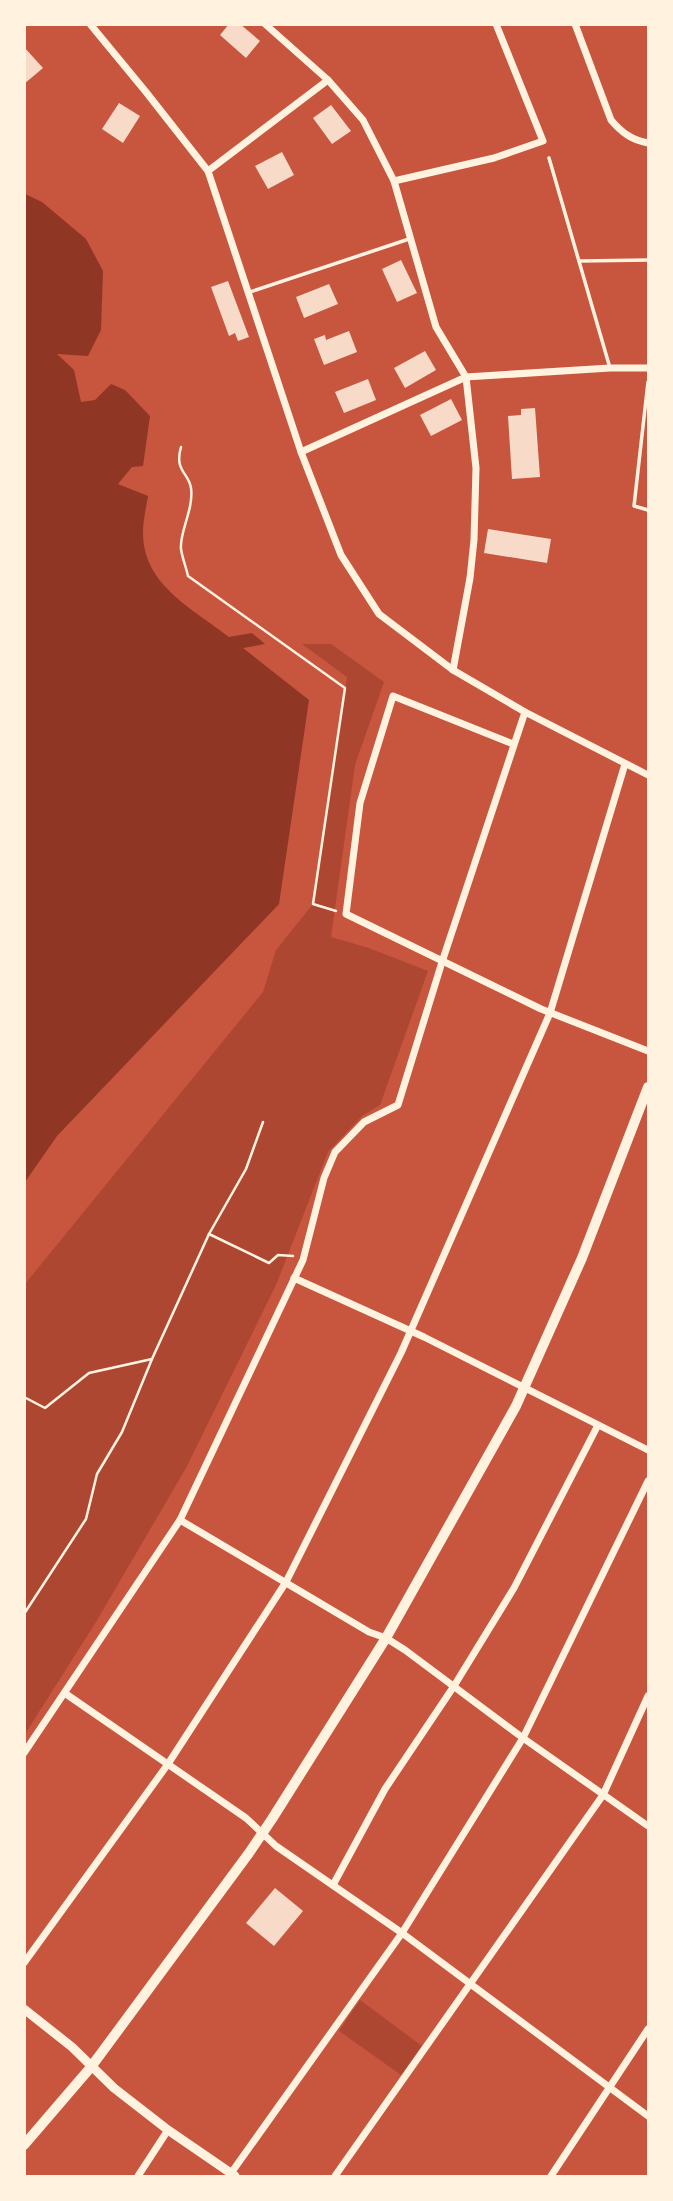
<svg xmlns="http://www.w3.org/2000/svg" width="673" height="2201" font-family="Commissioner,sans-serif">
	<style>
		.green { fill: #ae4732 }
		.water { fill: #8f3625 }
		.building { fill: #f7dbc8 }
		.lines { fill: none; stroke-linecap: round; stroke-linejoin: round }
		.path { stroke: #fff3e0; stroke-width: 2.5 }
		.service { stroke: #fff3e0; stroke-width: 3.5 }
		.minor { stroke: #fff3e0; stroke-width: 7 }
		.tertiary { stroke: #fff3e0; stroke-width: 9 }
		.secondary { stroke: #fff3e0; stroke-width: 10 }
	</style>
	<rect width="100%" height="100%" fill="#c8553d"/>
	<g class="green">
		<polygon points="302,644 331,644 384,682 355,765 331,937 369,948 428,971 380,1105 362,1116 328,1152 276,1285 186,1468 96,1622 25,1734 25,1284 263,992 276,950 313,904 347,677"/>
		<polygon points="360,2000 422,2046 401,2075 339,2031"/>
	</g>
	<path class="water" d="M25,194L42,202L86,239L103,271L101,330L88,356L57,354L74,370L81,402L95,400L111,384L125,390L150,416L143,466L132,467L118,484L148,496C146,508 143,521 143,533C143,585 193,609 229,637L252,633L265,644L243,648L309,700L279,904L57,1136L25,1182Z"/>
	<g class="building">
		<polygon points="229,24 240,24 260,41 246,58 220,35"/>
		<polygon points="24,47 43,68 24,84"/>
		<polygon points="119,103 140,116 123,143 102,129"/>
		<polygon points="331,105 351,131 332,144 313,118"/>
		<polygon points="282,152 294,175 268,189 255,166"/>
		<polygon points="401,260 417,293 397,302 382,269"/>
		<polygon points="228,281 249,337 238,341 235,333 229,336 211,287"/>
		<polygon points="329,284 338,304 304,318 296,297"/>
		<polygon points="349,331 357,352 324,365 314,339 325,335 326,340"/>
		<polygon points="425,351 436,370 405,388 394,368"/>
		<polygon points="368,379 376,400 344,413 335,392"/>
		<polygon points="451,399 462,420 431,436 420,415"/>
		<polygon points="535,408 540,477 512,479 508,416 521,415 521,409"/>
		<polygon points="488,529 551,539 547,563 484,553"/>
		<polygon points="275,1888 303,1911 274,1946 246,1923"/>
	</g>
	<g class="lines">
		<g class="path">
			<path d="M181,447C174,471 189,473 191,488C194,509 179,533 181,549C182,557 186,567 188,576L345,688L313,904L336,911"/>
			<polyline points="209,1234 269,1263 278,1255 293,1256"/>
			<polyline points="24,1397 45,1408 89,1373 152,1359 209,1234 246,1169 263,1122"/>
			<polyline points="24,1614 86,1519 97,1474 122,1432 152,1359"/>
		</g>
		<g class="service">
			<polyline points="549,158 610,368"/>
			<polyline points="580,261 648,260"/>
			<polyline points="250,292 409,239"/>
			<polyline points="648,382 634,506 648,510"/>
		</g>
		<g class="minor">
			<polyline points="90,24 146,92 208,171 301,452 341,555 379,614 453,670 525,712 648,775"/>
			<polyline points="265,24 328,80 363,120 394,181 436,327 466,377 476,468 474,540 470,578 453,670"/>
			<path d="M575,24L611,120C622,133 632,140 648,143"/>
			<polyline points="208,171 328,80"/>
			<polyline points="394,181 494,158 543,141 496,24"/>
			<polyline points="301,452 466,377 610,368 648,368"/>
			<polyline points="513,744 393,696 360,803 346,914 541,1009 648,1051"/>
			<polyline points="294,1278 424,1337 648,1450"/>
			<polyline points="180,1520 369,1632 386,1638 405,1650 523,1738 648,1826"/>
			<polyline points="66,1694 246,1818 276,1846 402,1933 648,2116"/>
			<polyline points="24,1753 180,1520 303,1260 324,1178 335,1152 364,1122 398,1105 442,962 525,712"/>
			<polyline points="333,1885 385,1789 454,1686 514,1588 598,1425"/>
			<polyline points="24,1963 168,1764 286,1582 401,1353 550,1013 625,764"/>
			<polyline points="138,2176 168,2130"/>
			<polyline points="229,2176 402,1933 523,1738 648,1481"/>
			<polyline points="335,2176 603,1795 648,1696"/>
			<polyline points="551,2176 648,2029"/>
		</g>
		<polyline class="tertiary" points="24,2009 72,2047 114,2088 168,2130 235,2176"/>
		<polyline class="secondary" points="24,2145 91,2067 249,1853 272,1819 386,1638 516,1406 582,1258 648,1087"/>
	</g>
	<rect width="673" height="2201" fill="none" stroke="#fff3e0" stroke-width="52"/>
</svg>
